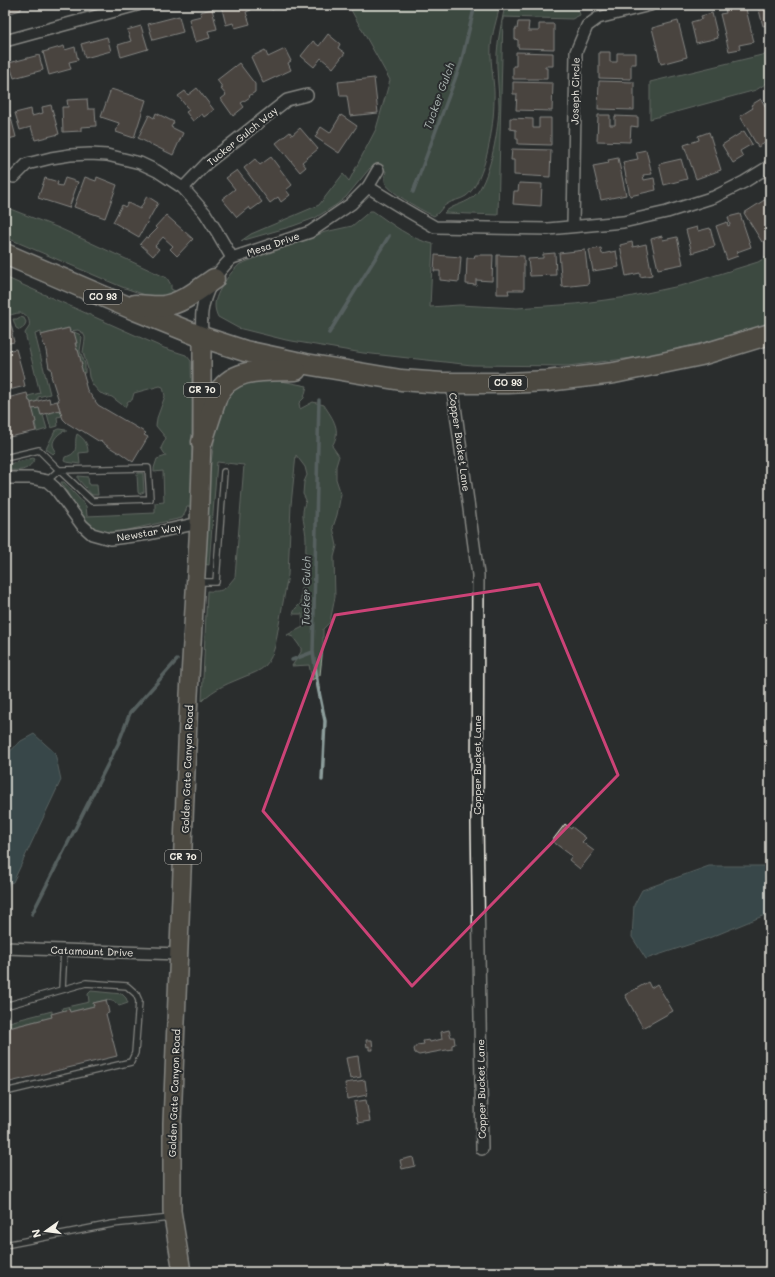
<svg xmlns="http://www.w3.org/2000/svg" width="775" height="1277" font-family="Mali,sans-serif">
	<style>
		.green { fill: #536b58; stroke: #a4aea0 }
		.water { fill: #48666a; stroke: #8d9e9c }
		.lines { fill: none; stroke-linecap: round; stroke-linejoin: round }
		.stream { stroke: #8d9e9c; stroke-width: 3.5 }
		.building { fill: #6f5e57; stroke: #f4f1e8 }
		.lane-casing { stroke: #f4f1e8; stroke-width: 8 }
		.street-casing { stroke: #f4f1e8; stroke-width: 14 }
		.primary-casing { stroke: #f4f1e8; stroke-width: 20 }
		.highway-casing { stroke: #f4f1e8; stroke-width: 23 }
		.lane { stroke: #2a2d2e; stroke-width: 5.5 }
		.street { stroke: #2a2d2e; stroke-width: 11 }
		.primary { stroke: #746a5a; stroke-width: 17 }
		.highway { stroke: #746a5a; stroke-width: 20 }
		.marked { fill: none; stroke: #cc4377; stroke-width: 3; stroke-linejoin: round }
		.labels { text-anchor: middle; stroke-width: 4; stroke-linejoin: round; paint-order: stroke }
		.shield { fill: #2a2d2e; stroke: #b7b6b0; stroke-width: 1 }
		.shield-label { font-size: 9px; font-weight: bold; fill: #f4f1e8 }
		.street-label { font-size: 10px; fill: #f4f1e8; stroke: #2a2d2e }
		.water-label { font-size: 11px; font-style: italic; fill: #afb9b6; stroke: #2a2d2e }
	</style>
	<rect width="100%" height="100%" fill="#2a2d2e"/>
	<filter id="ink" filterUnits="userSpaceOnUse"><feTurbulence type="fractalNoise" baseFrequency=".025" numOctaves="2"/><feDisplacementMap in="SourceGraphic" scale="8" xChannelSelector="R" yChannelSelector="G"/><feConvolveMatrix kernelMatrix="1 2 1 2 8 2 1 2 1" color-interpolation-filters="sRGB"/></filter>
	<g filter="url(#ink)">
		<g class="green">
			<path d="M368,5H500C497,19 492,33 491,47C490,65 495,83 494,101C494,124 486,182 466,196C460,200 453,200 447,204C441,207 440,213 434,216C424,212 391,193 386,184C384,180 385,175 386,171L370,168L346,197L336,205L315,218L293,226L241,241L251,234L319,205L343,174L349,181L376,129L390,80L351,10Z"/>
			<path d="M505,5H577L580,15L572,19L503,17L498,215L444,213C454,203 467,205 477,193C491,175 499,127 499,105C499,88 496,70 497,53C498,37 502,21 505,5Z"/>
			<polygon points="770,53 770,81 756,90 650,119 650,82"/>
			<polygon points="5,207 59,228 167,278 171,285 171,289 175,291 175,298 157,299 122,287 5,237"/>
			<path d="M370,211H373C392,224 410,239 433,244L430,307L459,305L517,308L575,304L628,297L684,285L758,262L770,255V324L739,334L648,356L568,366L472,365L363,353L286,340L238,328L218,317C216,313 215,309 215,305C215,293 231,271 240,264L325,232L352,226Z"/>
			<path d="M5,277L164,348L186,355L191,361L192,404L191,507H187L185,513L182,518L110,534L99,531L85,523L61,482H64L86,506L87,516L155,513V503L164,502L163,471L154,472V468L157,459L166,456L161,448L166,438L156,426L157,418L165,396L163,387L160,386L134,393L132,400L128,401L125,407L112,397L100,393L92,384L89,377L88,369L83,352L85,340V337L83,333L78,330L69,331L68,328L41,335V332L35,334L50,394L38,397V401L31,403L30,401H29L28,396L40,393L25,333C26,331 28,329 29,327C31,320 26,312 19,313C16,313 12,315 9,315L8,313H7L5,306Z"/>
			<polygon points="20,317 24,318 26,322 24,327 20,330 16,328 13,319 17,319"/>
			<polygon points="74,332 79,334 82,337 80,351 85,364 85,373 83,373 81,366 82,365 78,350 77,350"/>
			<path d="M261,377L307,386L304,398L299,403L300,409L313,402L324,405C333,419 342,430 332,446L339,456L336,466V479L341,494L337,515L333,527L337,546L334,557L335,597L330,622L323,629V647L320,675L312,680L309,665L292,666L301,652V648L293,637L287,635L303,627L302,614H293L295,609L301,603V594L307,559C305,553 306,547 306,540C306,524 299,517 306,500L303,494L304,482L307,475L305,467L296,455L291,505L288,575L275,646C273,653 270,661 265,666C260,671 252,674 246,676C230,683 214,688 202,701L207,591C225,592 225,589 235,577L244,465L217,462L209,565L203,564L207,490L217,421L228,391Z"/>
			<polygon points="39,408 41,415 43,415 47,429 37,432 32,409"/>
			<polygon points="61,410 62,416 57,417 58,426 51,428 47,414"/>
			<path d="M59,429L66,430V432L64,431C59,433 53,439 53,444C53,447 55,449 56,451L53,454L46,449L55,431Z"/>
			<path d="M77,434C84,438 88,444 88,452L79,453L80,464L66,462L64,461L65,457C81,453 73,445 77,434Z"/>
			<path d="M33,458L35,459C26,473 21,470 5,470V465Z"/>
			<polygon points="138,473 143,473 143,475 144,492 139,494 138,492 137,475"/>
			<polygon points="78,476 88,477 89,485 97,485 98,495 92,495 78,479"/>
			<path d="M91,991L122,994L126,998L128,1003L119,1006C112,997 103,1001 93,1003L94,1006L70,1012L69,1009L63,1011L62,1008L89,1002L88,994Z"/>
			<polygon points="52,1011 52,1017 5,1029 5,1015 6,1014 8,1015 9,1022"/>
		</g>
		<g class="water">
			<polygon points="34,734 55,753 61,780 13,882 10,883 5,879 5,756 21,741"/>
			<polygon points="709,866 770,866 770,913 709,938 646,959 632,937 634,905 642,890"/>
		</g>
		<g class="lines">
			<g class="stream">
				<polyline points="413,192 461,63 475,5"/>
				<polyline points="329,333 389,236"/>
				<polyline points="319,400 313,652 318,687 325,721 322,780"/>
				<polyline points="292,660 313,652"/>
				<polyline points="6,888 8,878"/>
				<polyline points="32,914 118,744 130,713 177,660"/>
			</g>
		</g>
		<g class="building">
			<polygon points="7,5 29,5 21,7 21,10 10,13"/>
			<polygon points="221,5 231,5 232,6 237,5 250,5 251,10 246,12 250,24 235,28 233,23 226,25"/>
			<polygon points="261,5 280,5 272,10 269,6 263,9"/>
			<polygon points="745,5 754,42 739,45 740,49 729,51 720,14 726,13 725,9"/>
			<polygon points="760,5 770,5 770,24 763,26 758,6"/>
			<polygon points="212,9 217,29 208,31 210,38 195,42 189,19 201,16 200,12"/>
			<polygon points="712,13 718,38 696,43 691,22 702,19 701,16"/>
			<polygon points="179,16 183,32 153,40 148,24"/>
			<polygon points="678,21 687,57 661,64 652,28"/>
			<polygon points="518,22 529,22 528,31 539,31 539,24 554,24 554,49 518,48 518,40 515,39 515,29 517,29"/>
			<polygon points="141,26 148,49 121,57 118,45 131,41 127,30"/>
			<polygon points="328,34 340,44 338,48 345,53 333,68 321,58 314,67 301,56 313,41 319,46"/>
			<polygon points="107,37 111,51 85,58 81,44"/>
			<polygon points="64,46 65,50 75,47 78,60 69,62 71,69 49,75 43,52"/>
			<polygon points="285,49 291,61 288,63 291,70 263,83 251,57 265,50 268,57"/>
			<polygon points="516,52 553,53 553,66 545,66 545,68 547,68 547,79 513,79 513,66 516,66"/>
			<polygon points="599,52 610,52 610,62 617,62 617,53 636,53 636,64 631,64 631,79 599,78"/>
			<polygon points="39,55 43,70 14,78 9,63"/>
			<polygon points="239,63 255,84 255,92 249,96 250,97 241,103 244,107 233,116 221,99 226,95 221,89 223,88 217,80"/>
			<polygon points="5,75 10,92 5,93"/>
			<polygon points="374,78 378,113 350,116 347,96 340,96 338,82"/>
			<polygon points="599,81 634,82 634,110 598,109"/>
			<polygon points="513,82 553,83 552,111 516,110 517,94 513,94"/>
			<polygon points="197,88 214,110 204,117 202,114 193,121 186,112 189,110 178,96 185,91 188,95"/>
			<polygon points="111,89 146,100 134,138 116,132 119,123 101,117"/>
			<polygon points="87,99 88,109 95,109 96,126 81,127 81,131 63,132 62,107 68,107 67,100"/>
			<polygon points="761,99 770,114 770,140 758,147 740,116 753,108 751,105"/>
			<polygon points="51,105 59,134 35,140 31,127 20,130 15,113 31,109 32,116 43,113 42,107"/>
			<polygon points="156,113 174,122 171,127 183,133 173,155 138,138 149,115 154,118"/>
			<polygon points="10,114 16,137 5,140 5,115"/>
			<polygon points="341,115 357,126 339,153 315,137 321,127 330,133"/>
			<polygon points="598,115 610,115 610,125 615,125 615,116 638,117 638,127 631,126 630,142 597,141"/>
			<polygon points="510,118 533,119 533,128 539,128 539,118 551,118 551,145 518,144 518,139 516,139 516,130 510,129"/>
			<polygon points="300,128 318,149 302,162 306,167 300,172 276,143 290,132 292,135"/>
			<polygon points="744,131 752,144 740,151 743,157 733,163 722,145"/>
			<polygon points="709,132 721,170 696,179 684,145 699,140 698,136"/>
			<polygon points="512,149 551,150 550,177 514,175 514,160 511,160"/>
			<polygon points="646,150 652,174 643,175 644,180 654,178 656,190 630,196 623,162 638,159 636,152"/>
			<polygon points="271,157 292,185 286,190 290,195 281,202 278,197 270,203 244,168 255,159 260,165"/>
			<polygon points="618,158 626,195 601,200 593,166 609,163 608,160"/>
			<polygon points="681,159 687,179 664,185 659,164"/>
			<polygon points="237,170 262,202 251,210 249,207 237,217 222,199 235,189 226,178"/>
			<polygon points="85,177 96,181 97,177 117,185 105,218 74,207"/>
			<polygon points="45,178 58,182 57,185 62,186 65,178 78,182 69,208 38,198"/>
			<polygon points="519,183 542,184 541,206 513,204 514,191 518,191"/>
			<polygon points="147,196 158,203 139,237 113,222 122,205 125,207 128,203 140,209"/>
			<polygon points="766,199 770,206 770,237 762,242 744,213"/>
			<polygon points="740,214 751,247 737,252 738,256 727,260 716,226 727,222 728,226 730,225 728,217"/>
			<polygon points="166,215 193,239 177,256 170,249 173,246 163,237 155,246 159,249 153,256 140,244 146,237 148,238 157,229 155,227"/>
			<polygon points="697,227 698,231 710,228 715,246 692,253 686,230"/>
			<polygon points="662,236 663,240 677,237 683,264 658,269 651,239"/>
			<polygon points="632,242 633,247 646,244 652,275 640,277 640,273 626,276 620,245"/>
			<polygon points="601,248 602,254 616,251 619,267 593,271 589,250"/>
			<polygon points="585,250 589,284 562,287 559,253"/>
			<polygon points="555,253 556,275 530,276 528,259 543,258 543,254"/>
			<polygon points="435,255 461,257 459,282 440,280 440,271 434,271"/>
			<polygon points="475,255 493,255 492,281 476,280 476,285 466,284 467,258 474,258"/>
			<polygon points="497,255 524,256 524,290 508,290 509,294 497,294"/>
			<polygon points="5,306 7,313 8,313 13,333 12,334 14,342 5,344"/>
			<polygon points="69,328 70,333 74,332 77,343 75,343 77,350 78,350 82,365 81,366 86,383 85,383 87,390 98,405 146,433 144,435 148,437 133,462 119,452 119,453 106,445 101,441 100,442 81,430 80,431 67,423 63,419 57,401 59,401 51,376 52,375 51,368 49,368 45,345 44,346 41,335"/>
			<polygon points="16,349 24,378 23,378 25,386 5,391 5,351"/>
			<polygon points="5,392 7,398 27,393 29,401 30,401 31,403 36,422 34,423 36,431 5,438"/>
			<polygon points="49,398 50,403 57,401 60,410 41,415 39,408 32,409 31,403"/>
			<polygon points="565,824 571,829 572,827 586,838 582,842 594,851 580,869 569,860 572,856 552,841"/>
			<polygon points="648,982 651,988 657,984 673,1011 643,1028 625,995"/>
			<polygon points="106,1000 109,1013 106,1014 117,1056 6,1083 5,1081 5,1029 52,1017 51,1014 69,1009 70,1012 94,1006 93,1003"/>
			<polygon points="449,1030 451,1037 454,1037 455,1044 452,1045 452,1049 419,1055 415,1053 414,1049 417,1045 424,1044 423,1041 429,1040 430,1042 442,1039 441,1032"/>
			<polygon points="366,1040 372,1040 373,1050 369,1050 369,1046 367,1047"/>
			<polygon points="358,1056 361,1077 350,1079 346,1058"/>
			<polygon points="365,1080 367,1095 347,1099 345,1083"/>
			<polygon points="366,1100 370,1121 358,1123 354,1102"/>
			<polygon points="413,1157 415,1166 402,1169 400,1160"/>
		</g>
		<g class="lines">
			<g class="lane-casing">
				<g id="lane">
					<polyline points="5,458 39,450 59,470 92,501 150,499 148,468 59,470 47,481"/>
					<polyline points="198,582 216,582 224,472"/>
					<polyline points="62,989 64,950"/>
					<polyline points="5,1006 86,983 127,986 136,994 139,1001 135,1053 131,1062 5,1092"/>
					<polyline points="5,1245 112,1224 171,1218"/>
				</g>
			</g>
			<g class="street-casing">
				<g id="street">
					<polyline points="5,41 137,5"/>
					<polyline points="14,177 27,164 51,158 70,155 90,154 107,155 140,163 157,171 183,188 205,213 217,232 232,258"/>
					<polyline points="368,187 404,209 435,227 548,229 623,222 667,212 714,197 744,182 770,166"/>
					<polyline points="183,188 207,163 287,100 307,95"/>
					<polyline points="573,226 576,52 587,26 598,18 650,5"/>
					<path d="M202,337C202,329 201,320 202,312C205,290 217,272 232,258L310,232L351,204L368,187L378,170"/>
					<polyline points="452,384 478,575 477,820 482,1149"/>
					<polyline points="5,478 31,478 47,481 55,488 82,525 92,534 110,539 149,534 199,523"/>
					<polyline points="5,948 179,954"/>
				</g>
			</g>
			<g class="primary-casing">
				<polyline id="primary" points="182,1272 172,1211 172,1123 189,695 199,523 202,442 202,337"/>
			</g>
			<g class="highway-casing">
				<g id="highway">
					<polyline points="5,254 135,310 202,337 245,351 306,364 401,380 442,383 508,383 547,381 614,373 701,355 770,334"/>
					<path d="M135,305C145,305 155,307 164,306C183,303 199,289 214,279"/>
					<path d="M202,442L217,396C231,366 268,371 296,370"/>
				</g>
			</g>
			<use href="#lane" class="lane"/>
			<use href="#street" class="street"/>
			<use href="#primary" class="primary"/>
			<use href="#highway" class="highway"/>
		</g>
	</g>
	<path d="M0 0H775V1277H0ZM539,584L618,775L412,986L263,811L335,615Z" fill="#2a2d2e" fill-opacity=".55" fill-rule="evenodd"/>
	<path class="marked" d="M539,584L618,775L412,986L263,811L335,615Z"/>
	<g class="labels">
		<g class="shield">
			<rect x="84" y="290" width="38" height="14" rx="3"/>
			<rect x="489" y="376" width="38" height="14" rx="3"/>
			<rect x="184" y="383" width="36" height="14" rx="3"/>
			<rect x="165" y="850" width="36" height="14" rx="3"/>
		</g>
		<g class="shield-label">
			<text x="103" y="300">CO 93</text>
			<text x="508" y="386">CO 93</text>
			<text x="202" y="393">CR 70</text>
			<text x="183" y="860">CR 70</text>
		</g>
		<g class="street-label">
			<text transform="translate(575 91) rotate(-89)" y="4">Joseph Circle</text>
			<text transform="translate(242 136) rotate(-39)" y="4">Tucker Gulch Way</text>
			<text transform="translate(273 244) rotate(-19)" y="4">Mesa Drive</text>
			<text transform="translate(460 442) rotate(82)" y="4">Copper Bucket Lane</text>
			<text transform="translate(149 532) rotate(-10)" y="4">Newstar Way</text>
			<text transform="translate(477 765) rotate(-90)" y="4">Copper Bucket Lane</text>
			<text transform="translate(187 769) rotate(-88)" y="4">Golden Gate Canyon Road</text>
			<text transform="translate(92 951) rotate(2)" y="4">Catamount Drive</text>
			<text transform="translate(481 1089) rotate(-91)" y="4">Copper Bucket Lane</text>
			<text transform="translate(174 1093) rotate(-88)" y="4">Golden Gate Canyon Road</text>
		</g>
		<g class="water-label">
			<text transform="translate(439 96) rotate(-70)" y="4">Tucker Gulch</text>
			<text transform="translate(306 591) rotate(-89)" y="4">Tucker Gulch</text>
		</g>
	</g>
	<rect width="775" height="1277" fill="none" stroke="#2a2d2e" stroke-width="20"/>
	<rect x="10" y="10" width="755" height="1257" fill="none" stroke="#f4f1e8" stroke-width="1.5" filter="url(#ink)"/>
	<g transform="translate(46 1231) rotate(256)" stroke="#2a2d2e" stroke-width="3" paint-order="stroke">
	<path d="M0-3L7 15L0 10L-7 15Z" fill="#f4f1e8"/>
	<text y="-6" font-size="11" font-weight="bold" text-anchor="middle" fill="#f4f1e8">N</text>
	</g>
</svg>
